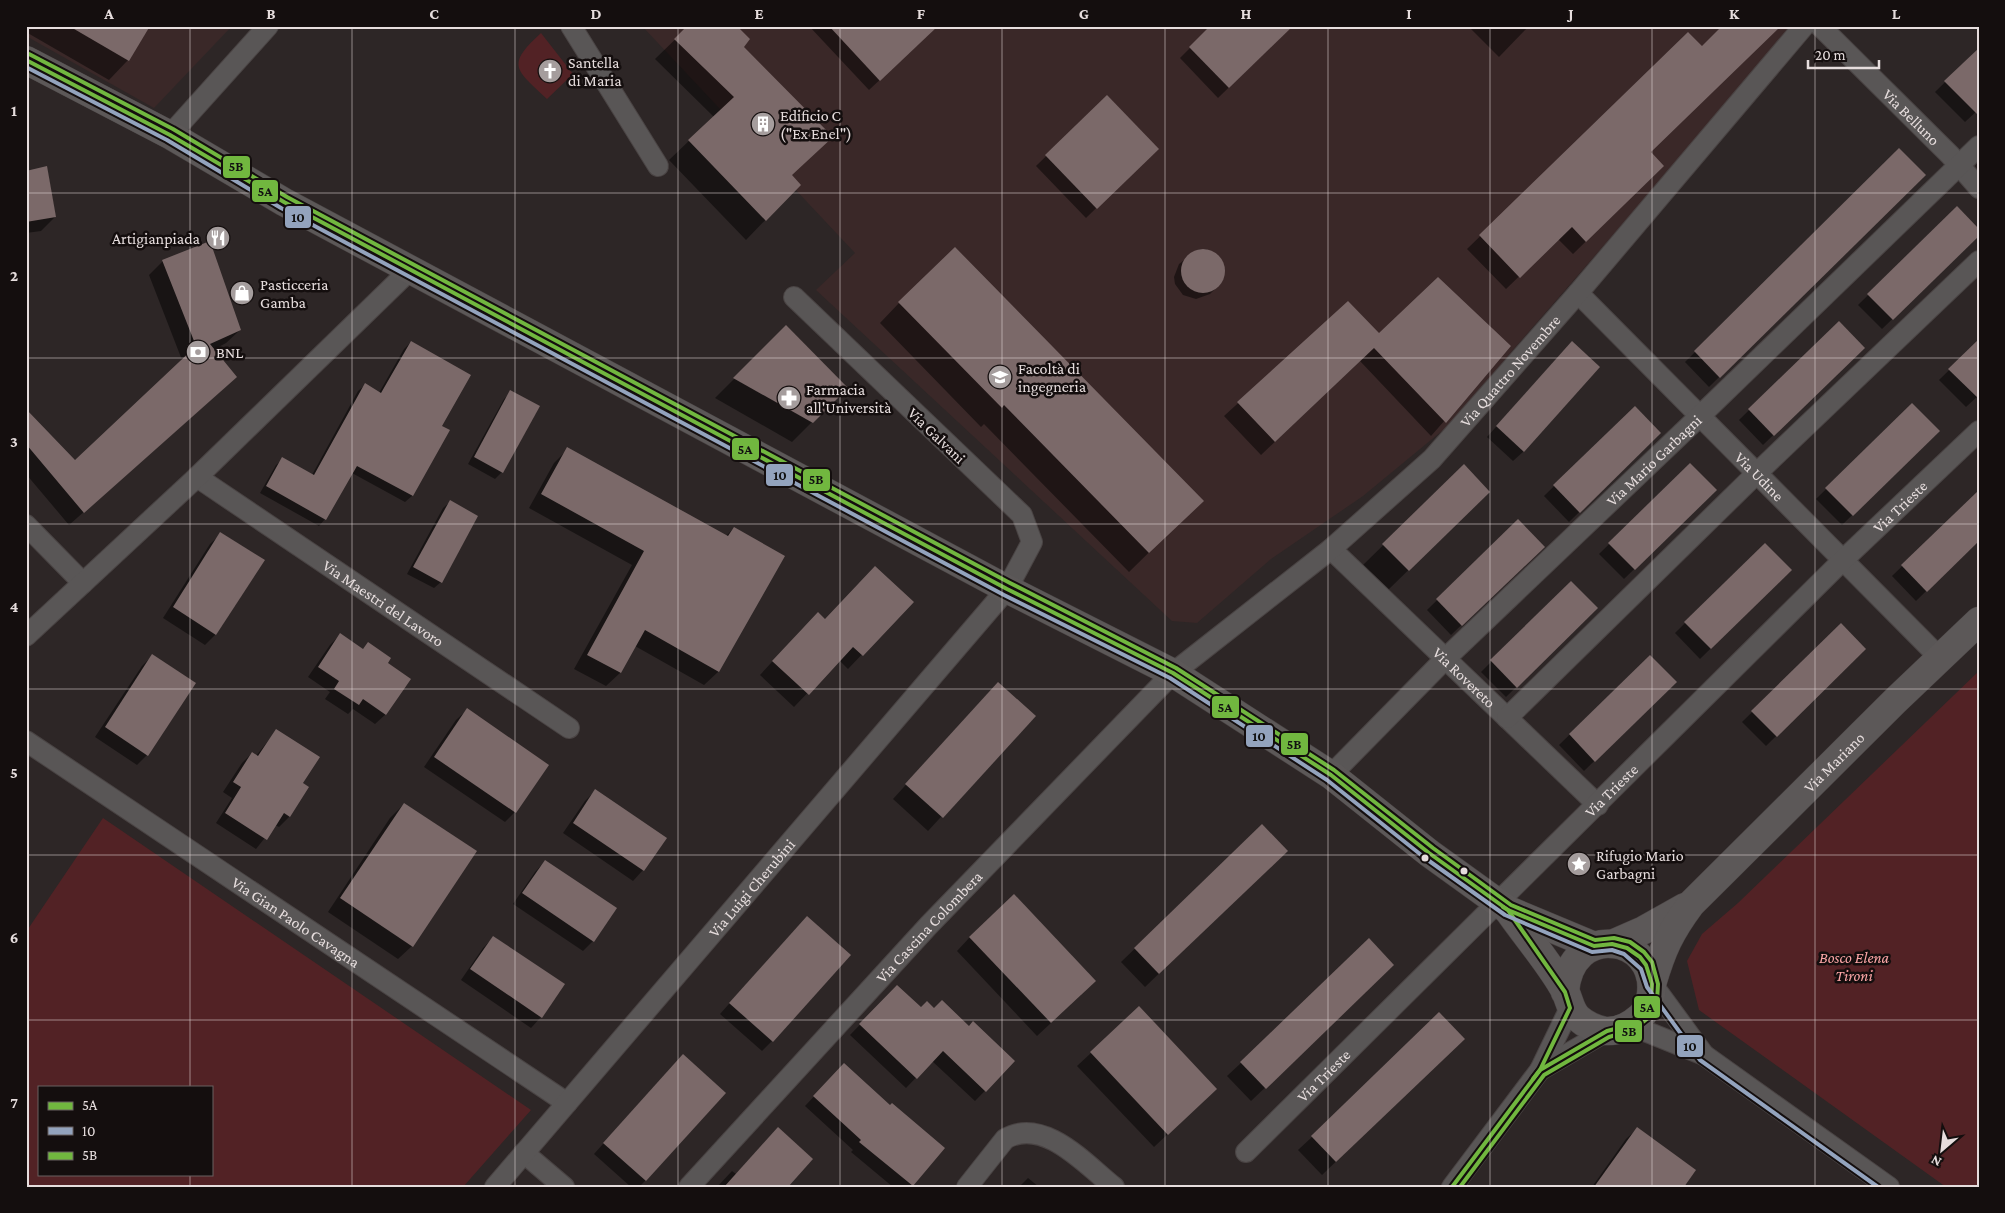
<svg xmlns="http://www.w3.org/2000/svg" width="2005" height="1213" font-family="'Crimson Pro',serif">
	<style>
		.built { fill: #3a2828 }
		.green { fill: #522225; fill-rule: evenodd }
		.shadow { fill: #0007 }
		.building { fill: #7b6969 }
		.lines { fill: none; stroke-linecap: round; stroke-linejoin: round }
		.street-casing { stroke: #4a4444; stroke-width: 22 }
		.secondary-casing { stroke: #4a4444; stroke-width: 29 }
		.street { stroke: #595656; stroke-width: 20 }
		.secondary { stroke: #5c5858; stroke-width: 28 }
		.bus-1-casing { stroke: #140e0e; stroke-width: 8 }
		.bus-2-casing { stroke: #140e0e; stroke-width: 8 }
		.bus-3-casing { stroke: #140e0e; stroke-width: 8 }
		.bus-1 { stroke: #71b73f; stroke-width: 4 }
		.bus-2 { stroke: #93a3bd; stroke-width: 4 }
		.bus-3 { stroke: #71b73f; stroke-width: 4 }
		.grid { fill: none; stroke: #e6dddd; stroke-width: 1; stroke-opacity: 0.55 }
		.bus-dot { fill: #e6dddd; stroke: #140e0e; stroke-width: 2 }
		.labels { text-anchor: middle; stroke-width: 5; stroke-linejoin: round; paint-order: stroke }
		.poi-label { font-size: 16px; fill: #e6dddd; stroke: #140e0e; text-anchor: start }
		.street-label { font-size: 16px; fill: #e6dddd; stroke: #140e0e }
		.park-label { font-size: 16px; font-style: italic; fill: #fca6a7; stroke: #140e0e }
		.line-badge { stroke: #140e0e; stroke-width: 2 }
		.pale-badge-label { font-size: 14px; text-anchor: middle; font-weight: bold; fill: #111 }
		.neatline { fill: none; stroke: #e6dddd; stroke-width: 2 }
		.grid-label { font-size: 16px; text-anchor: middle; font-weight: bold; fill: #e6dddd }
	</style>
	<rect width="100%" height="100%" fill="#2d2626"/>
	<g class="built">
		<polygon points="26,26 232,26 154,108 26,36"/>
		<polygon points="642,26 1795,26 1512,351 1460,416 1363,496 1271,559 1197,623 1172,621 816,290 855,253"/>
	</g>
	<g class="green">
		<path d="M541,33L573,74L547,99C516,69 505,66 541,33Z"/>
		<polygon points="1979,671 1979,1187 1946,1187 1699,1010 1687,961 1702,934 1738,903"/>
		<path d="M103,818L531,1110L463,1187H26V932ZM39,1087H211V1174H39Z"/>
	</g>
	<g class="shadow">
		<polygon points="26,26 148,26 128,60 109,80 26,32"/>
		<polygon points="689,26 743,47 791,176 799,185 746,240 669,160 714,117 655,59"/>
		<polygon points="809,26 919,26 917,45 869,90"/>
		<polygon points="1212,26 1292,26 1218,98 1180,58"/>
		<polygon points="1468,26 1529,26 1499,57"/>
		<polygon points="1688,34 1649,152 1663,166 1573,254 1558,239 1506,289 1467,249"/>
		<polygon points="1979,49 1979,109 1965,122 1935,92"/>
		<polygon points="1107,97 1157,149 1086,218 1036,166"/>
		<polygon points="1899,150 1924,175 1709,387 1685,362"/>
		<polygon points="26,172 55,217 41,231 26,233"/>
		<polygon points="1957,208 1979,235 1882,329 1858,305"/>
		<polygon points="1199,249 1206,249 1218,256 1224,268 1222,282 1210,294 1196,299 1183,295 1175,284 1174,277 1179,264"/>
		<polygon points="163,261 240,330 226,343 213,350 221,391 69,525 26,474 26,411 75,462 182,360 149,275"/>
		<polygon points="899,303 1182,520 1129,572 984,424 981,427 880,323"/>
		<polygon points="1348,303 1379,334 1510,346 1431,436 1360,361 1261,455 1224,416"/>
		<polygon points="1839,322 1863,348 1763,445 1739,420"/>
		<polygon points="786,327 846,388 792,442 715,398"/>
		<polygon points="1979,341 1979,395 1966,407 1939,380"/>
		<polygon points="411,342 440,426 448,430 412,496 405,502 352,473 325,519 319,526 260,493 276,465 283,459 312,475 358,391 365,385 379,393 404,349"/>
		<polygon points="1562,353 1524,451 1513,461 1487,437"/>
		<polygon points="511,392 502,472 495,479 468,464 504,399"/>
		<polygon points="1912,405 1938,431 1842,525 1816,499"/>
		<polygon points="1635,407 1660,433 1569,522 1544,496"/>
		<polygon points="568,449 726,536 734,528 783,556 718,672 704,685 635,646 620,673 606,686 574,669 632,565 529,508 554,463"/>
		<polygon points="1690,465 1715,490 1624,579 1599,554"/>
		<polygon points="1464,466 1469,511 1388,590 1363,565"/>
		<polygon points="1979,492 1979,539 1916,601 1892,576"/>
		<polygon points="450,502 441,582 434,588 407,574 443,508"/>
		<polygon points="1518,521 1543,547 1451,635 1427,610"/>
		<polygon points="221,534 263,560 215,635 205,645 163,618 210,544"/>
		<polygon points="1765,544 1790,570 1700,659 1675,633"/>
		<polygon points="1571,582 1596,608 1506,697 1481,672"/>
		<polygon points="912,602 848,669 839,660 794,707 760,675 804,627 825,620"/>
		<polygon points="1841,625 1865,649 1766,746 1742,722"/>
		<polygon points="340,635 362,650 368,644 386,664 386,714 375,724 353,709 348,714 325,699 330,692 308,677 330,645"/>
		<polygon points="152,656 147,755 137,765 95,737 142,666"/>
		<polygon points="1650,656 1675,682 1584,771 1559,745"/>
		<polygon points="985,698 1034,716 928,831 893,799"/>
		<polygon points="467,710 515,812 505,822 424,767 456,720"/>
		<polygon points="276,731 302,783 307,787 289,817 279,827 275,825 256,849 216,823 232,798 223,792 242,763 252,753 256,756"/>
		<polygon points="595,791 665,838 643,870 633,881 563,833 585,801"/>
		<polygon points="404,804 412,946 398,959 328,912 390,818"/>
		<polygon points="1262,826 1273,864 1145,987 1121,962"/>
		<polygon points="545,861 593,941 583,951 513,904 535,872"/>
		<polygon points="797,928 772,1041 762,1051 720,1014"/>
		<polygon points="970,937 1081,995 1037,1036 957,951"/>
		<polygon points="493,938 563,985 541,1017 531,1028 461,980 483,948"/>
		<polygon points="1379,979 1251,1101 1227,1076 1241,1063"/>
		<polygon points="887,997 921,1009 934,1010 969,1027 1013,1062 975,1101 932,1061 906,1088 850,1035"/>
		<polygon points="1450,1052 1322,1175 1298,1150 1312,1137"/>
		<polygon points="1091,1053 1202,1102 1154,1147 1077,1066"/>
		<polygon points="673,1066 724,1093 645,1181 639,1187 631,1187 594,1154"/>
		<polygon points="835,1074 943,1148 911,1187 893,1187 851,1152 853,1150 805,1106"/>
		<polygon points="1637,1129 1682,1187 1592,1187 1626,1139"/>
		<polygon points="732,1171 736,1174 786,1187 717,1187"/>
		<polygon points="1028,1178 1039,1187 1019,1187"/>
	</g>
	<g class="building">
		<polygon points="69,26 150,26 129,61"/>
		<polygon points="687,26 737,26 750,39 744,47 833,137 792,175 801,185 766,221 688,140 734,97 674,39"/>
		<polygon points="829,26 938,26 880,81"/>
		<polygon points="1210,26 1293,26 1229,88 1189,47"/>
		<polygon points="1722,26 1781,26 1651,152 1664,166 1586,242 1572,227 1520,278 1479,235 1688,32 1702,46"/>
		<polygon points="1979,48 1979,116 1944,81"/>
		<polygon points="1107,95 1159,149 1097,209 1045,155"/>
		<polygon points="1899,148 1926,175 1720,378 1694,351"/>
		<polygon points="47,166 56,217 26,222 26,171"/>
		<polygon points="1957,206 1979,229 1979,236 1893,320 1867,294"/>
		<polygon points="210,241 241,330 210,344 237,377 84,513 26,444 26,409 75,460 196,346 162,260"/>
		<polygon points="955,247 1204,501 1149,553 1004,405 1002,408 898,302"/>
		<circle cx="1203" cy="271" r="22"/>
		<polygon points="1438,277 1511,346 1446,423 1374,348 1275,442 1237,402 1348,301 1379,333"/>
		<polygon points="1839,321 1865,348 1774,436 1748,409"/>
		<polygon points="786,325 848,388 813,423 733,378"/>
		<polygon points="1979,339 1979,399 1948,369"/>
		<polygon points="411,341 471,375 442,426 450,430 413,496 357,466 326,520 266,486 282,457 314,475 365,383 381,393"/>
		<polygon points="1572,341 1600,367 1524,452 1496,426"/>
		<polygon points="510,390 540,406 503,473 474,457"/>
		<polygon points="1912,403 1940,431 1853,516 1825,488"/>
		<polygon points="1635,406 1661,433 1580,513 1553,485"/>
		<polygon points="567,447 728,536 734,527 785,556 719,672 645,630 621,673 587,655 644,551 541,494"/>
		<polygon points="1690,463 1717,490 1635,570 1608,543"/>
		<polygon points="1464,464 1490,492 1409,571 1382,544"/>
		<polygon points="1979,490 1979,541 1927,592 1901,565"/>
		<polygon points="450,500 478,516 442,583 413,567"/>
		<polygon points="1518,519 1545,547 1462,626 1436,599"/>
		<polygon points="220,532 265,560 216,635 173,607"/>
		<polygon points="1765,543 1792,570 1711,649 1684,622"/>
		<polygon points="875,566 914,602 863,656 853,647 809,695 772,661 818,612 825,619"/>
		<polygon points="1571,581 1598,608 1517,688 1490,660"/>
		<polygon points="1841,623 1866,649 1777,737 1751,711"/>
		<polygon points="340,633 363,649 368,642 391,658 388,663 411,679 386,715 363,699 359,705 334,689 339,681 318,667"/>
		<polygon points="152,654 196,683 148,756 105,727"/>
		<polygon points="1650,655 1677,682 1595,762 1569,734"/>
		<polygon points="998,682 1036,716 943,818 905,784"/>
		<polygon points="467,708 549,765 516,813 434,757"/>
		<polygon points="276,729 320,757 303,783 309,787 290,817 284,813 267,840 225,813 241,787 233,782 252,752 258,756"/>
		<polygon points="595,789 667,838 644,871 573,823"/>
		<polygon points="404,803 477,851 413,947 340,898"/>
		<polygon points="1262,824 1288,851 1159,974 1134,948"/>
		<polygon points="545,860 617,908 594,942 522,893"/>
		<polygon points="1014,894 1096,981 1051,1023 969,937"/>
		<polygon points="807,916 851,955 773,1042 729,1003"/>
		<polygon points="493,936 565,984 542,1018 470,969"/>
		<polygon points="1369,938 1394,965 1266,1089 1240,1062"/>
		<polygon points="897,985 921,1007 927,1001 934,1008 942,1000 969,1026 973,1021 1015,1061 986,1092 943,1051 917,1079 859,1024"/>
		<polygon points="1139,1006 1217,1089 1168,1135 1090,1052"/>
		<polygon points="1439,1012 1465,1039 1336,1162 1311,1136"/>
		<polygon points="683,1054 726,1093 646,1181 603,1143"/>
		<polygon points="844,1063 890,1105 892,1103 945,1148 913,1186 859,1142 861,1140 813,1096"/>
		<polygon points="778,1127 813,1159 788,1187 724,1187"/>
		<polygon points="1637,1127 1696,1170 1684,1187 1594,1187"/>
	</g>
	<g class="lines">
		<g class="street-casing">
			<g id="street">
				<polyline points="571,26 658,166"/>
				<path id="s1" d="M1820,26L1950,155L1979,188"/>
				<polyline points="170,135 268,26"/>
				<path id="s2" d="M1578,293L1940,658"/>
				<path id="s3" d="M197,477L569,728"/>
				<polyline points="26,525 83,583"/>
				<path id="s4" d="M1331,549L1598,805"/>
				<polyline points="26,636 197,477 412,268"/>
				<polyline points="1507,718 1758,472 1979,261"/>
				<path id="s5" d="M26,741L567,1103"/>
				<path id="s6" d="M1331,775L1446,658L1701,415L1979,146"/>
				<polyline points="1652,984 1704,1055"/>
				<polyline points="1630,1025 1704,1055 1889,1187"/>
				<polyline points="1540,1070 1607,1031"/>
				<path id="s7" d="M1246,1152L1843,560L1979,431"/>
				<polyline points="524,1153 564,1187"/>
				<path id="s8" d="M495,1187L1007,589L1032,542L1022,515L794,297"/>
				<path id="s9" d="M689,1187L929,925L1173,673L1331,549L1432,459L1578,293L1804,26"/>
				<path d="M967,1187L1005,1139C1044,1116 1086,1165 1114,1187"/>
				<polyline points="1452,1187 1540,1070 1570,1008"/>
			</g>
		</g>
		<g class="secondary-casing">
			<g id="secondary">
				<polyline points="26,60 170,135 284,202 1007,589 1173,673 1331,775 1429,853 1508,910 1594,946"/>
				<path d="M1508,910C1525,935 1552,966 1565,991C1570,1001 1570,1010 1578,1018C1586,1025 1595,1029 1605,1031C1619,1032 1630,1026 1640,1017C1646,1012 1650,1002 1651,994C1658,934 1570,921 1565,992"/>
				<polyline points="1612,944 1644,930 1685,907"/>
				<path id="s10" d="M1652,984C1662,950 1670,932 1691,904L1895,701L1979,621"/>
			</g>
		</g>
		<use href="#street" class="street"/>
		<use href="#secondary" class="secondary"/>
		<g class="bus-1-casing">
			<g id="bus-1">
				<polyline points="26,60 170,135 284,202 1007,589 1173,673 1331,775 1429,853 1508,910 1594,946 1612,944 1627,948 1640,957 1646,965 1652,984 1651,1000 1643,1014 1630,1025 1607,1031 1540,1070 1452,1187"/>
				<polyline points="1503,907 1508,910 1565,992 1570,1008 1540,1070 1533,1079"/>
			</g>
		</g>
		<g class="bus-2-casing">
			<polyline id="bus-2" points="26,67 167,140 281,208 1004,595 1170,678 1327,780 1425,858 1505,915 1592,952 1612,950 1624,954 1641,969 1647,987 1700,1060 1878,1187"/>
		</g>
		<g class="bus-3-casing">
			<polyline id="bus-3" points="29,54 173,129 287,197 1010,583 1176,668 1334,770 1433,848 1511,905 1595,940 1614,938 1630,942 1644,952 1652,962 1658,984 1657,1002 1648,1018 1633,1030 1609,1037 1544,1075 1460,1187"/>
		</g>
		<use href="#bus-1" class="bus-1"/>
		<use href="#bus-2" class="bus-2"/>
		<use href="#bus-3" class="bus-3"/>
	</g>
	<path class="grid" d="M190,26V1087M352,26V1187M515,26V1187M678,26V1187M840,26V1187M1002,26V1187M1165,26V1187M1328,26V1187M1490,26V1187M1652,26V1187M1815,26V1187M26,193H1979M26,358H1979M26,524H1979M26,689H1979M26,855H1979M26,1020H1979M190,1174V1187"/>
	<defs>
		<g id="church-disc" transform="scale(1.25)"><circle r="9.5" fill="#a59d9d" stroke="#140e0e"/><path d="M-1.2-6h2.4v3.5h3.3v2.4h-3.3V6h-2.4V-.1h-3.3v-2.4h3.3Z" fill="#fff"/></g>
		<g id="building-disc" transform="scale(1.25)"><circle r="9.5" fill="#a59d9d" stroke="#140e0e"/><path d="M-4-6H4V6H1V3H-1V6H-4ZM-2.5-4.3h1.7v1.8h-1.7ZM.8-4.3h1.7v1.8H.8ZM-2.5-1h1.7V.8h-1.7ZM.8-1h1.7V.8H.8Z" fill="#fff"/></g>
		<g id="restaurant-disc" transform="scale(1.25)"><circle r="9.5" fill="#a59d9d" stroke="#140e0e"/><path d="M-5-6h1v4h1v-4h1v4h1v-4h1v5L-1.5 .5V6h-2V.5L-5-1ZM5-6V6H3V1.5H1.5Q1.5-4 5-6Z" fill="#fff"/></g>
		<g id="shop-disc" transform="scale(1.25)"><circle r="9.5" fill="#a59d9d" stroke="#140e0e"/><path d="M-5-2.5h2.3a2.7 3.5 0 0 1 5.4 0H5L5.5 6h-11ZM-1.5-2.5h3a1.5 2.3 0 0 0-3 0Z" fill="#fff"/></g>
		<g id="bank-disc" transform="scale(1.25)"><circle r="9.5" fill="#a59d9d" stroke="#140e0e"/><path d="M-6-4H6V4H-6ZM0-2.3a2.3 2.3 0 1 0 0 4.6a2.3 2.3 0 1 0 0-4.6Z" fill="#fff"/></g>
		<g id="university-disc" transform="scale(1.25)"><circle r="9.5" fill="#a59d9d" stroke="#140e0e"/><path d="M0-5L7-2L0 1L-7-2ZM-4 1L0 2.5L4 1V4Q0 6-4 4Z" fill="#fff"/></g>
		<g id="pharmacy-disc" transform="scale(1.25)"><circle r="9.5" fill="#a59d9d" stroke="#140e0e"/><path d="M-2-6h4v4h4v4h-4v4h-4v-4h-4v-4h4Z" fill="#fff"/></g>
		<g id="sight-disc" transform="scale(1.25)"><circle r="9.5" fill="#a59d9d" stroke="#140e0e"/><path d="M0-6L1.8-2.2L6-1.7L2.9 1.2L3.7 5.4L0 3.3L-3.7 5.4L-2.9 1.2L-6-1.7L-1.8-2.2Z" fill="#fff"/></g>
	</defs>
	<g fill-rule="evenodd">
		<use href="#church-disc" x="550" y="71"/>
		<use href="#building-disc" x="763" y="124"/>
		<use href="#restaurant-disc" x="218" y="238"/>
		<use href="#shop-disc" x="242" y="293"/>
		<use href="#bank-disc" x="198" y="352"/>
		<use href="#university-disc" x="1000" y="377"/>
		<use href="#pharmacy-disc" x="789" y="398"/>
		<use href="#sight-disc" x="1579" y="864"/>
	</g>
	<g class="bus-dot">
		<circle cx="1425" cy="858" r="4.5"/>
		<circle cx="1464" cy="871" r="4.5"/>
	</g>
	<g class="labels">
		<g class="poi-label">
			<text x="568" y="68">Santella<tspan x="568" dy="18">di Maria</tspan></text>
			<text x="780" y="121">Edificio C<tspan x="780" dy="18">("Ex Enel")</tspan></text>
			<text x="200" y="244" text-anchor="end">Artigianpiada</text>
			<text x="260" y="290">Pasticceria<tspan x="260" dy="18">Gamba</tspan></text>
			<text x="216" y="358">BNL</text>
			<text x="1018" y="374">Facoltà di<tspan x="1018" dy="18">ingegneria</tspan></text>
			<text x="806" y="395">Farmacia<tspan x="806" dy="18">all'Università</tspan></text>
			<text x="1596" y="861">Rifugio Mario<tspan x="1596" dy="18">Garbagni</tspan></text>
		</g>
		<g class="street-label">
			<text dy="6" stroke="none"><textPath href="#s1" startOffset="129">Via Belluno</textPath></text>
			<text dy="6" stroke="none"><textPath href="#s9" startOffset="1160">Via Quattro Novembre</textPath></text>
			<text transform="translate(937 435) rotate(44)" y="6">Via Galvani</text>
			<text dy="6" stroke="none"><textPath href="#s6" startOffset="451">Via Mario Garbagni</textPath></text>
			<text dy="6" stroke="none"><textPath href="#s2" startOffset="258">Via Udine</textPath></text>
			<text dy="6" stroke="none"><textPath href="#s7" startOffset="919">Via Trieste</textPath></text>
			<text dy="6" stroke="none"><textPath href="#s3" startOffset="225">Via Maestri del Lavoro</textPath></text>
			<text dy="6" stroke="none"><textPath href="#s4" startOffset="185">Via Rovereto</textPath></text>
			<text dy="6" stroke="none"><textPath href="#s10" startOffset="291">Via Mariano</textPath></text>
			<text dy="6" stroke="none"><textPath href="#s7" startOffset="514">Via Trieste</textPath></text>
			<text dy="6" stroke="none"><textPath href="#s8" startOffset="394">Via Luigi Cherubini</textPath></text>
			<text dy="6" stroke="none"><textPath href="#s5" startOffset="325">Via Gian Paolo Cavagna</textPath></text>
			<text dy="6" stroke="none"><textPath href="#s9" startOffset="354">Via Cascina Colombera</textPath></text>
			<text dy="6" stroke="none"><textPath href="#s7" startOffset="109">Via Trieste</textPath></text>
		</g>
		<g class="park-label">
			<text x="1854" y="963">Bosco Elena<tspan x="1854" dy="18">Tironi</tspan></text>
		</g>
	</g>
	<g class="line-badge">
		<rect x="222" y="155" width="29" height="24" rx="5" fill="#71b73f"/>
		<rect x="251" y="179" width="28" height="24" rx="5" fill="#71b73f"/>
		<rect x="284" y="205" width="28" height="24" rx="5" fill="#93a3bd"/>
		<rect x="731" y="437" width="29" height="24" rx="5" fill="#71b73f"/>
		<rect x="765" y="463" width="29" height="24" rx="5" fill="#93a3bd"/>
		<rect x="802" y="468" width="29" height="24" rx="5" fill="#71b73f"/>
		<rect x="1211" y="695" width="29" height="24" rx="5" fill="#71b73f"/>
		<rect x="1245" y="724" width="29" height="24" rx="5" fill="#93a3bd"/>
		<rect x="1280" y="732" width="29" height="24" rx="5" fill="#71b73f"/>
		<rect x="1633" y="995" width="28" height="24" rx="5" fill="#71b73f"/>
		<rect x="1614" y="1019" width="29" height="24" rx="5" fill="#71b73f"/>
		<rect x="1676" y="1034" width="28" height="24" rx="5" fill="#93a3bd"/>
	</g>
	<g class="pale-badge-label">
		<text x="236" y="171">5B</text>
		<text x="265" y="196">5A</text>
		<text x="298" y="222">10</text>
		<text x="745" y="454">5A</text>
		<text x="780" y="480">10</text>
		<text x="816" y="484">5B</text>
		<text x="1225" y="712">5A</text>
		<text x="1259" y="741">10</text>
		<text x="1294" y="749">5B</text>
		<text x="1647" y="1012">5A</text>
		<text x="1629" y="1036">5B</text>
		<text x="1690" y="1051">10</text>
	</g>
	<rect width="2005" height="1213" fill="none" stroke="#140e0e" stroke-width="55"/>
	<rect x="38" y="1086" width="175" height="90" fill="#140e0e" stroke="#686161"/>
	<rect x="48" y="1102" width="25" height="8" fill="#71b73f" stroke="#686161"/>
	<text x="82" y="1110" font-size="15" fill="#e6dddd">5A</text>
	<rect x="48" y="1127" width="25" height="8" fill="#93a3bd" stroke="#686161"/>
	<text x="82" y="1136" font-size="15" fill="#e6dddd">10</text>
	<rect x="48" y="1152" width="25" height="8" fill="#71b73f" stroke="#686161"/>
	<text x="82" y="1160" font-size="15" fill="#e6dddd">5B</text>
	<g transform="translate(1942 1150) rotate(208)" stroke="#140e0e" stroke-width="4" paint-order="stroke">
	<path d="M0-4L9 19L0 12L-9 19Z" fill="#e6dddd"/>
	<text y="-8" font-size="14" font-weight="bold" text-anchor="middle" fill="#e6dddd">N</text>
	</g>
	<path d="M1808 60v8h71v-8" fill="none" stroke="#e6dddd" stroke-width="2.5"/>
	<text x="1815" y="60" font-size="15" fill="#e6dddd" stroke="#140e0e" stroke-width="4" paint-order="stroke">20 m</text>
	<rect x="28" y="28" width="1950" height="1158" class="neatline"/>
	<g class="grid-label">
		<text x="109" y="19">A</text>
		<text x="271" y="19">B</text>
		<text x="434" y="19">C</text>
		<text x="596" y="19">D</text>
		<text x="759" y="19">E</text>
		<text x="921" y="19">F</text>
		<text x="1084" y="19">G</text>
		<text x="1246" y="19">H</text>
		<text x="1409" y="19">I</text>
		<text x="1571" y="19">J</text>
		<text x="1734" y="19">K</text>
		<text x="1896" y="19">L</text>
		<text x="14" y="116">1</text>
		<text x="14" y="281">2</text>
		<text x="14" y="447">3</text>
		<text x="14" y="612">4</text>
		<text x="14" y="778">5</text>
		<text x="14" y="943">6</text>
		<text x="14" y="1108">7</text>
	</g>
</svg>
